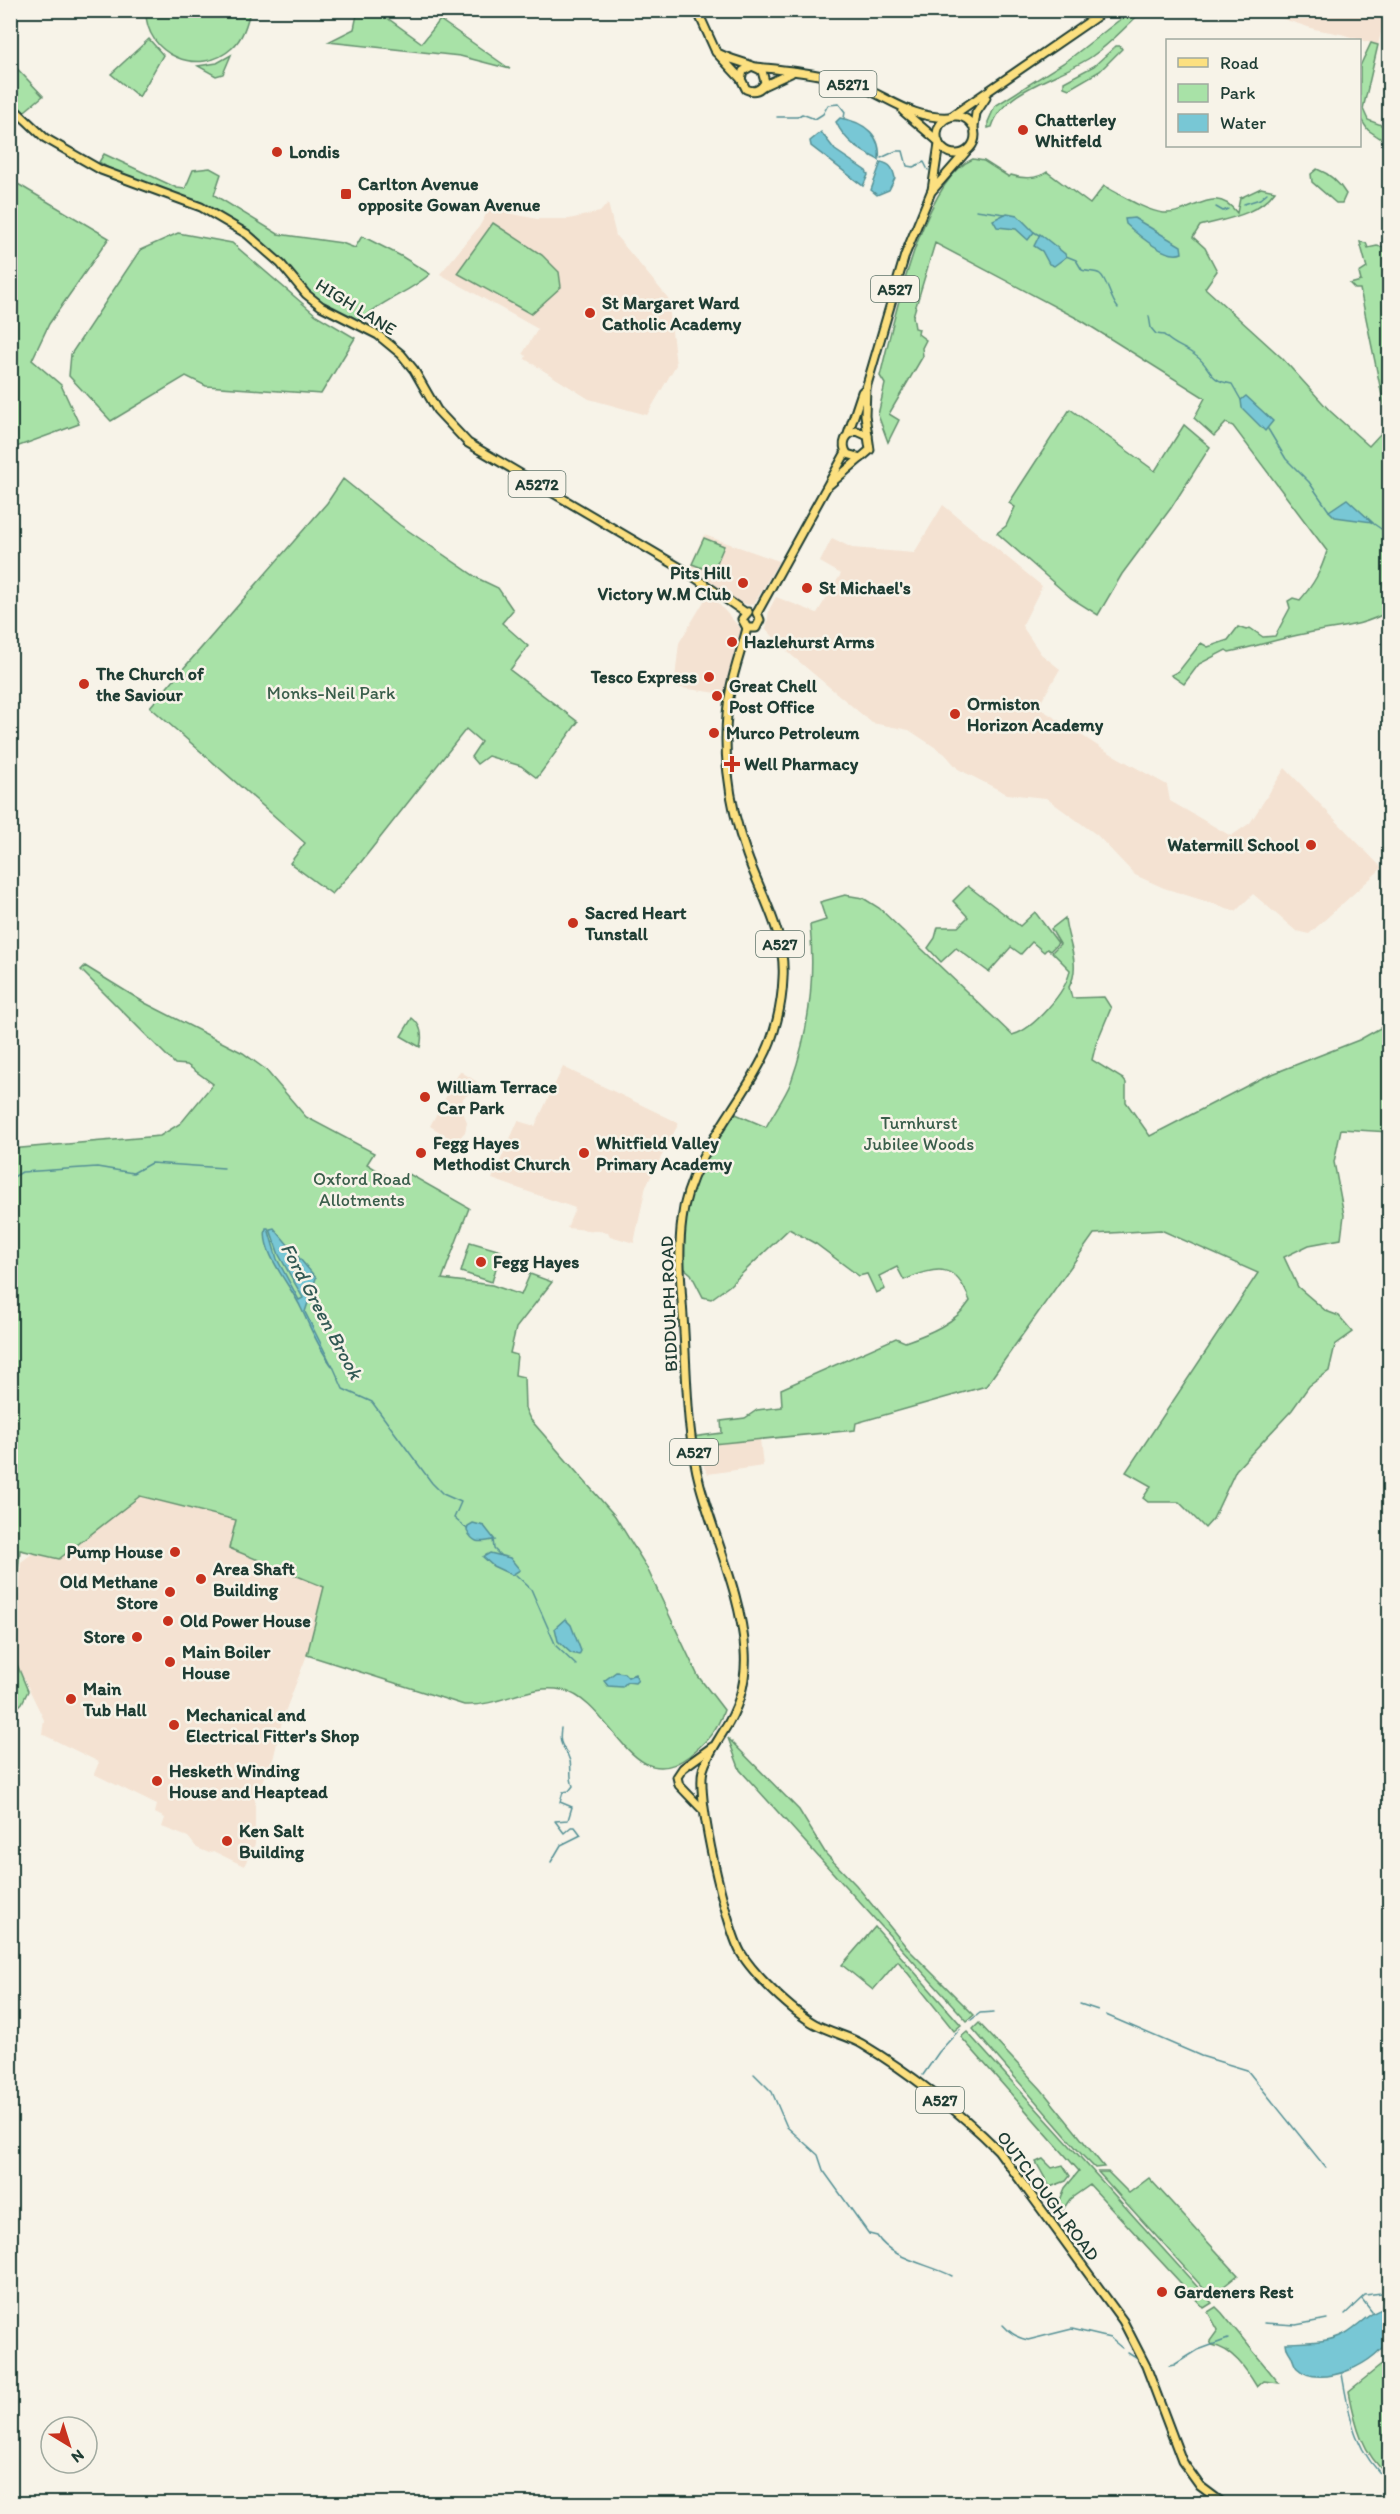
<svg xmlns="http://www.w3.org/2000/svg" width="1400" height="2514" font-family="Itim,sans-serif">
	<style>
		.built { fill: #f4e2d2 }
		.green { fill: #a8e2a7; stroke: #64906e; stroke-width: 1.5 }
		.water { fill: #78c7d5; stroke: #549095; stroke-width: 1.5 }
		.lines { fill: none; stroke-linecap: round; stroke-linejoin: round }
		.stream { stroke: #549095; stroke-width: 1.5 }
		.primary-casing { stroke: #1f3d34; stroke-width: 11 }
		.primary { stroke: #fce080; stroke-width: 7 }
		.poi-dot { fill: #c8321e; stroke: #f7f3e8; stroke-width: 2 }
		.labels { text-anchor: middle; stroke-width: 5; stroke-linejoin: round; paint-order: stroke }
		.shield { fill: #f7f3e8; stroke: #60746a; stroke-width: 1.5 }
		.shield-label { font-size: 16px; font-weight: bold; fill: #1f3d34 }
		.poi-label { font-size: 18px; font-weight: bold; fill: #1f3d34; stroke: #f7f3e8; text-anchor: start }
		.street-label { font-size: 18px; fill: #1f3d34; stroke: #f7f3e8 }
		.park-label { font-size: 18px; fill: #3a5e4b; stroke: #f7f3e8 }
		.water-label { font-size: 20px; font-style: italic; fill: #315954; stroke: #f7f3e8 }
	</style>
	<rect width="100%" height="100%" fill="#f7f3e8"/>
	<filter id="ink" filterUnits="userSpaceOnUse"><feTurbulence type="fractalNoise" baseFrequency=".0167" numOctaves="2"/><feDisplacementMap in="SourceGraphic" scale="12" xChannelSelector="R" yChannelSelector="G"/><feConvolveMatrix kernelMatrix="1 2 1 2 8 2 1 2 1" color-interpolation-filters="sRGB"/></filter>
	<g filter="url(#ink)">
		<g class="built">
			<polygon points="1259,11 1386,11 1378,45 1341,34 1314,29"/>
			<polygon points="608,203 616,236 668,298 676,365 647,415 589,399 525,359 526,356 523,353 538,329 440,274 479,227 489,209 537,219 569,219 600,212"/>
			<polygon points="943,505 1042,586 1022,626 1041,654 1060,669 1038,707 1101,748 1167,785 1170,801 1231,836 1250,823 1285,768 1382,868 1309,934 1296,931 1253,894 1236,911 1164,888 1135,875 1097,835 1046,798 1007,794 958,769 945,754 909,730 872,723 790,654 766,629 769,610 776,597 817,613 841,574 820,562 832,538 852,548 914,553"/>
			<polygon points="704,535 779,561 754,604 748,605 738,602 690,566"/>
			<polygon points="709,593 741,629 725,694 674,687 679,643"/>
			<polygon points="563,1067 679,1123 646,1186 634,1243 610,1236 608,1232 567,1228 575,1208 492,1179 518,1121 535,1126"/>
			<polygon points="460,1071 482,1085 463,1098 461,1107 467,1122 465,1132 456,1142 430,1126"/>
			<polygon points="760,1439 763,1466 708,1474 704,1467 699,1446"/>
			<polygon points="140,1496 236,1520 230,1548 324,1587 307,1655 283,1717 273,1760 255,1799 255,1844 244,1866 213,1851 209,1853 197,1848 188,1837 162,1827 165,1818 155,1813 157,1805 94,1774 99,1762 42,1734 44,1720 16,1662 21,1562 33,1553 59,1559"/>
		</g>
		<g class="green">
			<polygon points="358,10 390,11 386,17 422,43 440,20 510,69 460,56 328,42 354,29"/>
			<path d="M146,11V10L250,11C247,24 243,38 232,48C200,78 145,55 146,11Z"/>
			<path d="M1131,11H1142C1126,27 1110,44 1091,57C1060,78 1004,88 992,127L988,128V122L995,106L1068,60Z"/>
			<polygon points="149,39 163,55 139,97 111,74"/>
			<polygon points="1371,43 1378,45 1363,109 1368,120 1389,128 1389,144 1368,130 1360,118 1360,66"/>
			<polygon points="1116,46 1120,46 1122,49 1100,71 1069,89 1064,87 1064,82 1094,66"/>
			<polygon points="231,55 223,74 216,76 198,66 217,63"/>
			<polygon points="10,61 43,96 20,115 11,105"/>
			<path d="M104,154L177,188L185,189L193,170L210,168L221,174L214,195L278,234L342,243L355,248L362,236L401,256L430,274C408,294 377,301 359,324L321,306L281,264L214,214L133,184L99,162Z"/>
			<path d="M973,159L984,161L1009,177L1011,175C1022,179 1037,179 1047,172L1090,204L1104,186C1121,195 1145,211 1164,213C1193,215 1214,182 1237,213L1240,198L1261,188L1275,191C1258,215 1226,219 1200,226L1193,237L1205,248L1217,271L1205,288L1282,358L1330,411L1369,446L1382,432L1386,415L1360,289H1355L1350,284L1361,281L1359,273L1367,268L1360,242L1366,243L1368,248L1377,246L1389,249V611C1361,628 1334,627 1303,634C1278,639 1254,647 1229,652L1226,650L1199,664L1184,684L1171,675L1179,671L1201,643L1208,647L1228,640L1238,627L1246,630L1250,628L1263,637L1275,636L1290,608L1288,601L1293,598L1300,600C1314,584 1321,571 1327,551L1233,426L1226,423L1214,436L1194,418L1205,398L1082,321L935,243L913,316L915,328L919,329L918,334L926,340L922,348L923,356L889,414L899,420L888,442L878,415L885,384L880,376C893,325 922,180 973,159Z"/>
			<path d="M1317,169C1330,174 1339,182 1346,194L1342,203H1336L1312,182L1311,174Z"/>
			<polygon points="11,180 109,238 49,324 32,360 61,385 79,424 11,449"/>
			<polygon points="493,223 542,255 559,272 561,287 531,314 457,273"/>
			<polygon points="178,233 232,243 316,315 355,338 321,394 206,386 186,376 111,421 69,376 71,354 140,250"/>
			<polygon points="1070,409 1155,471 1184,425 1210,447 1171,508 1122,574 1098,615 1071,598 997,533 1006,526 1015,507 1009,503"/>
			<polygon points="343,479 400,525 479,579 498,588 513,610 502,623 528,646 510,670 578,722 537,778 521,766 488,756 477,764 471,757 481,742 466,729 361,862 332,894 290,863 305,843 150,707 327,503"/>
			<polygon points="704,538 724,546 713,572 692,564"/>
			<polygon points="968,886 1020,926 1035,912 1058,943 1050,951 1047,949 1044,952 1032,942 1021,954 1011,947 989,972 956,948 941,962 928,948 935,938 938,927 958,927 968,917 953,901"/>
			<path d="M845,895L863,898L879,908L1012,1035C1033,1030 1067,991 1070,970L1052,952L1060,944L1051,929L1065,918C1067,941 1082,965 1069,987L1072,998L1104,997L1111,1008L1096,1044L1092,1060L1123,1079L1126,1083V1102L1150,1136L1262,1078L1359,1040L1389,1023V1132L1341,1129L1334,1162L1344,1215L1341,1239L1309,1245L1284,1257L1298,1287L1326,1311L1339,1316L1353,1332L1335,1345L1329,1371L1309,1386L1292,1410L1236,1470L1213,1519L1205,1528L1179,1502H1148L1143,1498L1151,1486L1126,1472L1258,1273L1161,1230L1094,1234L986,1386L856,1423L855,1430L693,1446L692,1437L722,1433L721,1421L745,1418L757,1410L782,1407L781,1389L896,1338L905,1342C928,1334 956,1323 970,1301C956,1262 938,1266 904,1280L897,1267L879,1276L885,1289L876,1293L867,1274L859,1276L816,1244L789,1229L729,1286L711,1299L703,1297L691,1274L677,1262L682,1217L705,1156L731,1112L766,1127C774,1112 785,1097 791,1082C809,1032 815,977 810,925L826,920L820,902Z"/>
			<path d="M85,966L145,1003L243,1053L265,1069L306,1117L374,1153L367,1164L401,1185L409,1174L469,1208L442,1279L492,1285L521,1295L530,1274L552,1282L516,1328L510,1353L517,1355L515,1375L524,1377L525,1408L530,1419L615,1516L646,1566L698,1676L724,1710C717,1731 706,1742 689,1756C631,1800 612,1701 562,1690C529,1683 500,1707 464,1705L307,1655L324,1587L229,1548L236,1520L140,1496L59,1559L20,1550L11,1650L28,1691L22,1703L11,1714L10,1149L160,1136L181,1123L213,1084L187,1065L175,1064L81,970Z"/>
			<path d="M412,1018C421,1025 423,1036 420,1047L401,1036Z"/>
			<polygon points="470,1242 501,1251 492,1282 461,1272"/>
			<polygon points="728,1738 799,1810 826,1854 856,1885 908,1949 974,2015 967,2021 740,1770"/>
			<polygon points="875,1927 961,2025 954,2031 898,1961 873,1990 842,1965"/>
			<polygon points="979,2023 1041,2089 1104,2167 1095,2168 1083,2156 973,2029"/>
			<polygon points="967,2032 1212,2303 1204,2308 1090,2185 1070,2199 1060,2214 1056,2210 1065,2188 1079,2171 961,2037"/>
			<polygon points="1043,2159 1052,2168 1063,2165 1070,2176 1066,2181 1050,2187 1036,2162"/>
			<polygon points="1098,2172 1108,2172 1129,2193 1149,2178 1238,2275 1214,2294 1205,2290"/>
			<path d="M1216,2307L1222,2313L1279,2383L1264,2381L1257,2387C1246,2369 1233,2349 1212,2345L1210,2341L1218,2330L1208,2312Z"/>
			<path d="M1389,2359V2412L1384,2434L1385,2444L1389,2448V2476C1362,2454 1355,2423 1349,2391Z"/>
		</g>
		<g class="water">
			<path d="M840,118C866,122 882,137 879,160C861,151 845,142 836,122Z"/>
			<polygon points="821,132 835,150 866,171 868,175 863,186 811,146 810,141"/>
			<path d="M881,162C891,164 893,169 895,178L889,190L877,195L871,190Z"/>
			<polygon points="1007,213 1017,215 1034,232 1028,240 1016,229 997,227 993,220"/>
			<path d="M1134,218L1181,246L1182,253C1166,260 1138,235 1126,224L1125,219Z"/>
			<polygon points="1040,234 1065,254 1066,257 1054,266 1049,264 1042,251 1034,246"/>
			<polygon points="1246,396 1273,421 1265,431 1242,408 1241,400"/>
			<polygon points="1347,499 1372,522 1335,517 1329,511"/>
			<path d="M266,1228H268L277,1259L299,1300L303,1298L279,1255L270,1229L274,1228L316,1278L305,1312L332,1366C318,1347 311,1329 301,1308C292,1287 260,1252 266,1228Z"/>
			<path d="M473,1523L484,1526L495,1540C481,1541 475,1546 467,1531L468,1526Z"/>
			<polygon points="490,1553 510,1558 520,1570 512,1575 493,1566 483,1557"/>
			<polygon points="565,1619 571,1625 581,1651 579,1655 571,1653 558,1641 555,1628"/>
			<polygon points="616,1672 624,1673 628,1677 635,1674 638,1680 635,1683 627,1682 622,1687 608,1686 604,1681"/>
			<path d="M1389,2307C1390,2315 1392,2327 1390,2335C1381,2362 1320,2391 1297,2368C1294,2365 1293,2359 1291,2355C1288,2350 1286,2349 1286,2343C1306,2342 1329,2343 1346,2333C1362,2323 1371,2310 1389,2307Z"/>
		</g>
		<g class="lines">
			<g class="stream">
				<polyline points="777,117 797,117 802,114 815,119 823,114 828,105 839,104 845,112 844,118"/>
				<polyline points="881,158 896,151 903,151 907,166 913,167 924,162 928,170"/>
				<polyline points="1244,204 1260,199 1267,193"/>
				<polyline points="1216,207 1223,211 1228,209"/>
				<polyline points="976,210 1005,214"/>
				<polyline points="1034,232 1039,235"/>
				<path d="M1066,256L1076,260L1082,270C1087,272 1096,271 1100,274C1107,279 1110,299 1118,308"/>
				<path d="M1149,316L1151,328L1156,334L1164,335C1174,346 1185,347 1196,356C1212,367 1207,381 1232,384L1241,400"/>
				<polyline points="1268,429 1286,459 1309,482 1329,511"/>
				<polyline points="1371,522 1390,535"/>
				<polyline points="10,1179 22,1172 97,1167 133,1173 151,1163 224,1168"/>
				<polyline points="332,1364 343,1389 372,1402 432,1483 443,1494 461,1502 454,1518 467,1529"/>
				<polyline points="493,1539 494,1549 500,1555"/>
				<polyline points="516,1575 531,1589 556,1646 576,1665"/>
				<path d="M551,1862L561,1845L581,1835L575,1827H571L564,1833L555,1821L568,1820L572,1807L560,1802L563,1792L569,1791L573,1786C569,1776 572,1770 570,1761C565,1744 558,1749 561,1728"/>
				<polyline points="1080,2004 1098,2010"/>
				<polyline points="1106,2015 1201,2056 1247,2070 1326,2168"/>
				<polyline points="971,2020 980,2013 994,2012"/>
				<path d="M754,2074L772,2092L787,2127L818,2155L823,2170L869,2234L877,2236C891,2259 929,2264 952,2276"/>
				<polyline points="923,2075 939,2052 960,2029"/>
				<polyline points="1362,2299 1372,2312"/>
				<polyline points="1345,2314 1365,2295 1390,2292"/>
				<polyline points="1264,2323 1296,2325 1327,2319"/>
				<path d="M1003,2325C1010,2333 1017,2338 1028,2340L1072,2329L1110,2338L1122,2348"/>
				<polyline points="1128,2353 1136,2358"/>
				<polyline points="1169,2366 1174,2365 1198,2350 1228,2339"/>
				<path d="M1342,2374C1350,2419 1354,2451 1390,2483"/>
			</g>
			<g class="primary-casing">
				<g id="primary">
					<polyline points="697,10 716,52 741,79"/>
					<path d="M716,52C730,61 749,62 762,71L765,82C761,90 754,93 746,89L741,79L743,71L752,66"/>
					<path d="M756,67C791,71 829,74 862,87C892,100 914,119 949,117"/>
					<polyline points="763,86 791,73"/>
					<polyline points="10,105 45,138 101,170 201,207 247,234 281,264 306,294 321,306 378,335 401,354 414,370 437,410 468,443 684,570 746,613"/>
					<polyline points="903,111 938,141"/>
					<circle cx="956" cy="135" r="19"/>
					<polyline points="952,116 1106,10"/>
					<polyline points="974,127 976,113 986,98"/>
					<polyline points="932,190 939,144"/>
					<polyline points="848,434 862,392 866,388"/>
					<path d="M861,458L847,454C841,444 845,433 857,431L868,436"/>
					<polyline points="829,485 870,450 865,415 866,388 905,255 931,192 966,152"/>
					<polyline points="757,613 846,452"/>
					<path d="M747,628C742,648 735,667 731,686C720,742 728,803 747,855C761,895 786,934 783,978C782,1005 775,1036 762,1060C736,1111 688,1161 682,1220C677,1257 682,1295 684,1332C687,1383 687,1436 700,1485C715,1540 741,1594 745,1651C747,1680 739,1708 723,1732C716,1744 707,1756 703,1770C696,1798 726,1927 741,1953C754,1975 793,2012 815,2024C830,2032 848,2036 862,2044C909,2072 960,2112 998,2150L1123,2321L1146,2366L1182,2461L1200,2486L1224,2504"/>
					<polyline points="747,628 742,619 748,612"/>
					<polyline points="747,628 756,628 760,620 757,613"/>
					<polyline points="702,1809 679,1785 677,1777 683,1768 712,1747"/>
				</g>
			</g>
			<use href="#primary" class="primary"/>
		</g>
	</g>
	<g class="poi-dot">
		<circle cx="1023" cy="130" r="6"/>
		<circle cx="277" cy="152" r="6"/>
		<rect x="340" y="188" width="12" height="12" rx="3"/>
		<circle cx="590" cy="313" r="6"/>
		<circle cx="743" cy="583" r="6"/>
		<circle cx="807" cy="588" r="6"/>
		<circle cx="732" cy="642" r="6"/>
		<circle cx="709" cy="677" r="6"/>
		<circle cx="84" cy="684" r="6"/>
		<circle cx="717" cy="696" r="6"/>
		<circle cx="955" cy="714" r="6"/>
		<circle cx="714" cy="733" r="6"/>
		<path d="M729 755h6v6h6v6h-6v6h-6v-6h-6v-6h6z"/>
		<circle cx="1311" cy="845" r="6"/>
		<circle cx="573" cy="923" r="6"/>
		<circle cx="425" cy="1097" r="6"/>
		<circle cx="421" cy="1153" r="6"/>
		<circle cx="584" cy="1153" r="6"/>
		<circle cx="481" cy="1262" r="6"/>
		<circle cx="175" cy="1552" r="6"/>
		<circle cx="201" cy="1579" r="6"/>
		<circle cx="170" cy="1592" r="6"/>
		<circle cx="168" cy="1621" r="6"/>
		<circle cx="137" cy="1637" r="6"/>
		<circle cx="170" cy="1662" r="6"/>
		<circle cx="71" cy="1699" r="6"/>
		<circle cx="174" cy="1725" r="6"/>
		<circle cx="157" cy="1781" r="6"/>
		<circle cx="227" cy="1841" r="6"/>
		<circle cx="1162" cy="2292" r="6"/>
	</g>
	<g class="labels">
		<g class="shield">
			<rect x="819.5" y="71" width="57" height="26" rx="4.5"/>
			<rect x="871" y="276" width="48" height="26" rx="4.5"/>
			<rect x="508.5" y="471" width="57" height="26" rx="4.5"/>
			<rect x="756" y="931" width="48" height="26" rx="4.5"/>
			<rect x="670" y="1439" width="48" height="26" rx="4.5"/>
			<rect x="916" y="2087" width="48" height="26" rx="4.5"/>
		</g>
		<g class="shield-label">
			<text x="848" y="90">A5271</text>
			<text x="895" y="295">A527</text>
			<text x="537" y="490">A5272</text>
			<text x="780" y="950">A527</text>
			<text x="694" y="1458">A527</text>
			<text x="940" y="2106">A527</text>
		</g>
		<g class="poi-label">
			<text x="1035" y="126">Chatterley<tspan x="1035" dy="21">Whitfeld</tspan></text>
			<text x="289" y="158">Londis</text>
			<text x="358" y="190">Carlton Avenue<tspan x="358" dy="21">opposite Gowan Avenue</tspan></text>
			<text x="602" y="309">St Margaret Ward<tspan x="602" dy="21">Catholic Academy</tspan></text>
			<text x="731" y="579" text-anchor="end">Pits Hill<tspan x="731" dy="21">Victory W.M Club</tspan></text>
			<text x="819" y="594">St Michael's</text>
			<text x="744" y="648">Hazlehurst Arms</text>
			<text x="96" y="680">The Church of<tspan x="96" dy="21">the Saviour</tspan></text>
			<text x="697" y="683" text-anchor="end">Tesco Express</text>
			<text x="729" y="692">Great Chell<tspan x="729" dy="21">Post Office</tspan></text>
			<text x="967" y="710">Ormiston<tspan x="967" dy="21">Horizon Academy</tspan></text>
			<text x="726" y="739">Murco Petroleum</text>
			<text x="744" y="770">Well Pharmacy</text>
			<text x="1299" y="851" text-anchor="end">Watermill School</text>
			<text x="585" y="919">Sacred Heart<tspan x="585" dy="21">Tunstall</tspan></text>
			<text x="437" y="1093">William Terrace<tspan x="437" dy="21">Car Park</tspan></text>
			<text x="433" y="1149">Fegg Hayes<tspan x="433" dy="21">Methodist Church</tspan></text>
			<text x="596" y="1149">Whitfield Valley<tspan x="596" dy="21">Primary Academy</tspan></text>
			<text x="493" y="1268">Fegg Hayes</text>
			<text x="163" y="1558" text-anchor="end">Pump House</text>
			<text x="213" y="1575">Area Shaft<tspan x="213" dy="21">Building</tspan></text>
			<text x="158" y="1588" text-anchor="end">Old Methane<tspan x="158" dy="21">Store</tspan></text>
			<text x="180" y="1627">Old Power House</text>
			<text x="125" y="1643" text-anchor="end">Store</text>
			<text x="182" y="1658">Main Boiler<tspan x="182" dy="21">House</tspan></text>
			<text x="83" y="1695">Main<tspan x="83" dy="21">Tub Hall</tspan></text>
			<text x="186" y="1721">Mechanical and<tspan x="186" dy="21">Electrical Fitter's Shop</tspan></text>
			<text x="169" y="1777">Hesketh Winding<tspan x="169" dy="21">House and Heaptead</tspan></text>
			<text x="239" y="1837">Ken Salt<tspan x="239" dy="21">Building</tspan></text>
			<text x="1174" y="2298">Gardeners Rest</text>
		</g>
		<g class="street-label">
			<text transform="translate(356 307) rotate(32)" y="6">HIGH LANE</text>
			<text transform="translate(669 1304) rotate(-92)" y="6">BIDDULPH ROAD</text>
			<text transform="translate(1048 2196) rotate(53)" y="6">OUTCLOUGH ROAD</text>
		</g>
		<g class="park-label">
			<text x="331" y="699">Monks-Neil Park</text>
			<text x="919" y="1129">Turnhurst<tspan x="919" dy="21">Jubilee Woods</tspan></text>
			<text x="362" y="1185">Oxford Road<tspan x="362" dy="21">Allotments</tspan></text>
		</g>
		<g class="water-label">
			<text transform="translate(322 1311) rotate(62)" y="7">Ford Green Brook</text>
		</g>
	</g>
	<rect width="1400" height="2514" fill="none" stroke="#f7f3e8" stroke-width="36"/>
	<rect x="18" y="18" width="1364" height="2478" fill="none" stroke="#1f3d34" stroke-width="2" filter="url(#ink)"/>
	<rect x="1166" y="39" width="195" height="108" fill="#f7f3e8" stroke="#a1aaa0" stroke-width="1.5"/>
	<rect x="1178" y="58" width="30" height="9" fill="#fce080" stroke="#a1aaa0" stroke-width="1.5"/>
	<text x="1220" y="69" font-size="18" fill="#1f3d34">Road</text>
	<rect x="1178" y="84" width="30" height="18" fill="#a8e2a7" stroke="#a1aaa0" stroke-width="1.5"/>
	<text x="1220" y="99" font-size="18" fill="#1f3d34">Park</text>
	<rect x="1178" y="114" width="30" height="18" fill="#78c7d5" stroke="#a1aaa0" stroke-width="1.5"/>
	<text x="1220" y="129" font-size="18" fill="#1f3d34">Water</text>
	<g transform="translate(69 2445) rotate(142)"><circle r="28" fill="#f7f3e8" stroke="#a1aaa0" stroke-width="1.5"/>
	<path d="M0-4.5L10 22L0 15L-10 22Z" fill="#c8321e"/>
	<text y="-9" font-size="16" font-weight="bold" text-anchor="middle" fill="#1f3d34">N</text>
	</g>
</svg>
